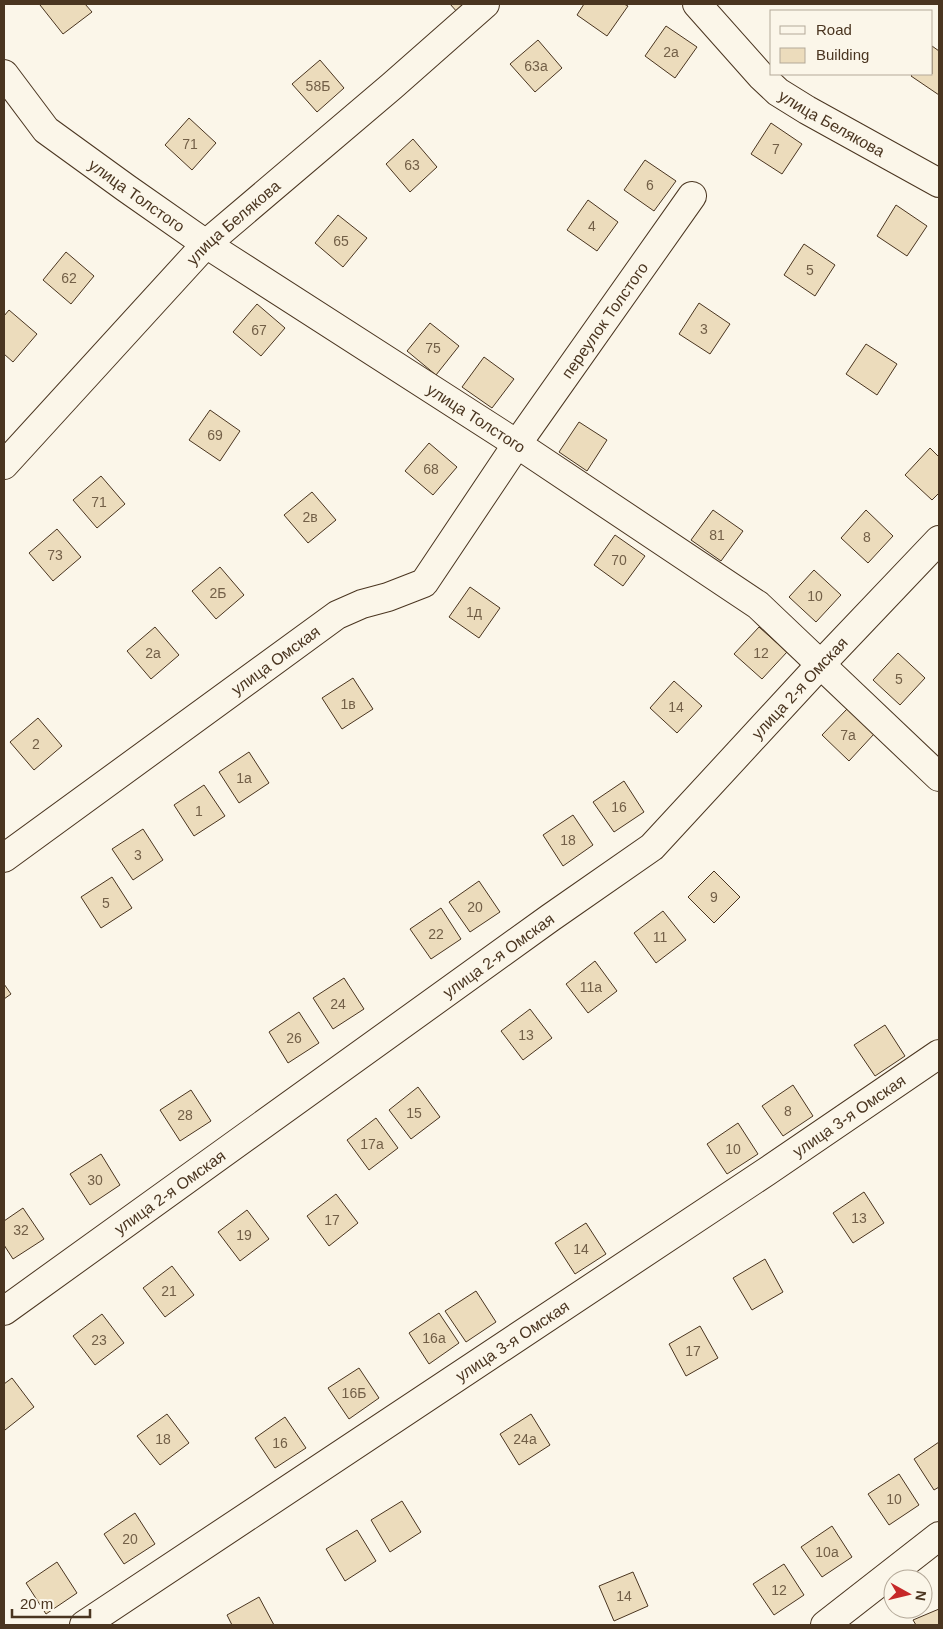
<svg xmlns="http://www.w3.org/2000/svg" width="943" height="1629" font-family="Arial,sans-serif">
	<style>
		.building { fill: #ecdcbc; stroke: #4a3520 }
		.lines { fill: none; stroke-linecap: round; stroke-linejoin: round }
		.minor-casing { stroke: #4a3520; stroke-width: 30 }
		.minor { stroke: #fbf6e9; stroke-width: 28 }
		.labels { text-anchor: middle; stroke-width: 4; stroke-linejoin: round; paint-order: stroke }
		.number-label { font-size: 14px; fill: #725f47 }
		.street-label { font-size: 16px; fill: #4a3520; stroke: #fbf6e9 }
	</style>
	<rect width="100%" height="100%" fill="#fbf6e9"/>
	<g class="building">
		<polygon points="42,4 85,4 92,12 63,34 40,5"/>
		<polygon points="450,4 469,4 458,13"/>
		<polygon points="584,4 624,4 628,6 607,36 577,15"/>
		<polygon points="666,26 697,47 675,78 645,56"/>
		<polygon points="538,40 562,68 535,92 510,64"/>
		<polygon points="932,46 939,51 939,95 911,76 913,74 932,74"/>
		<polygon points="320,60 344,88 317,112 292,84"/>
		<polygon points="189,118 216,143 192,170 165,145"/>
		<polygon points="771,123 802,144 782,174 751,154"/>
		<polygon points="413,139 437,167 410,192 386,164"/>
		<polygon points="645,160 676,181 654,211 624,190"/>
		<polygon points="588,200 618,222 597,251 567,230"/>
		<polygon points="896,205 927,226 907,256 877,236"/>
		<polygon points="338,215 367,238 343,267 315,243"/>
		<polygon points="804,244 835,265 815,296 784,275"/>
		<polygon points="66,252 94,276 71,304 43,280"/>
		<polygon points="699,303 730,324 710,354 679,334"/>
		<polygon points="257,304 285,328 261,356 233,332"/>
		<polygon points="9,310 37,334 13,362 4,354 4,316"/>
		<polygon points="430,323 459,346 436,375 407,351"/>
		<polygon points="866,344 897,364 877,395 846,374"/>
		<polygon points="484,357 514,379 492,408 462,387"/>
		<polygon points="210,410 240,431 220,461 189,440"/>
		<polygon points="579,422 607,440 587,471 559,452"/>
		<polygon points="429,443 457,467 433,495 405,471"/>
		<polygon points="930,448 939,457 939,493 932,500 905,475"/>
		<polygon points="101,476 125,504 97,528 73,500"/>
		<polygon points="312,492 336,520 308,543 284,515"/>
		<polygon points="713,510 743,531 721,561 691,540"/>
		<polygon points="866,510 893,536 868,563 841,538"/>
		<polygon points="57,529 81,557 53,581 29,553"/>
		<polygon points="615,535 645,556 623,586 594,565"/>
		<polygon points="220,567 244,595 216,619 192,591"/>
		<polygon points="814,570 841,595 816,622 789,597"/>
		<polygon points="470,587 500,608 479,638 449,617"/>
		<polygon points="155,627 179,655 151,679 127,651"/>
		<polygon points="759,627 787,652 762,679 734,654"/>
		<polygon points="898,653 925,678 900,705 873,680"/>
		<polygon points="353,678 373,709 342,729 322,698"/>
		<polygon points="674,681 702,706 677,733 650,708"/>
		<polygon points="847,709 874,734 849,761 822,735"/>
		<polygon points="38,718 62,746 34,770 10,742"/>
		<polygon points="249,752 269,783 239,803 219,772"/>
		<polygon points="624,781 644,812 614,832 593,802"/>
		<polygon points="204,785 225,816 194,836 174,805"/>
		<polygon points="573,815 593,845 563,866 543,835"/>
		<polygon points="143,829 163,860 133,880 112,849"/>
		<polygon points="714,871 740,897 714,923 688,897"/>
		<polygon points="112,877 132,908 101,928 81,897"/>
		<polygon points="479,881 500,912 470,932 449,902"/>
		<polygon points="441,908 461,939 431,959 410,929"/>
		<polygon points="663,911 686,940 656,963 634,933"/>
		<polygon points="595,961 617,991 588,1013 566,984"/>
		<polygon points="344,978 364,1009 333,1029 313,998"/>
		<polygon points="4,984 11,994 4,999"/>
		<polygon points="530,1009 552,1038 523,1060 501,1031"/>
		<polygon points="299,1012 319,1043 288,1063 269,1032"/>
		<polygon points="885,1025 905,1056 875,1076 854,1045"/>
		<polygon points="793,1085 813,1116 783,1136 762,1106"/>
		<polygon points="418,1087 440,1117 411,1139 389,1110"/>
		<polygon points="191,1090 211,1121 180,1141 160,1110"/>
		<polygon points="376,1118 398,1148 369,1170 347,1140"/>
		<polygon points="738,1123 758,1154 727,1174 707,1144"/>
		<polygon points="101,1154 120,1185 90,1205 70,1174"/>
		<polygon points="864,1192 884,1223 853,1243 833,1213"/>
		<polygon points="336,1194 358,1223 329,1246 307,1216"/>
		<polygon points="23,1208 44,1239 13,1259 4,1245 4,1221"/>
		<polygon points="247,1210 269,1239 240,1261 218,1232"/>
		<polygon points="586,1223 606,1254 575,1274 555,1243"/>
		<polygon points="765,1259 783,1292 752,1310 733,1278"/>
		<polygon points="172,1266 194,1295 165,1317 143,1288"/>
		<polygon points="476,1291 496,1322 466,1342 445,1311"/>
		<polygon points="439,1313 459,1343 429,1364 409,1333"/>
		<polygon points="102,1314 124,1343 95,1365 73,1336"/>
		<polygon points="700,1326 718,1358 686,1376 669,1344"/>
		<polygon points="359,1368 379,1398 349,1419 328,1388"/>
		<polygon points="12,1378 34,1407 5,1430 4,1428 4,1384"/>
		<polygon points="167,1414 189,1443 160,1465 137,1436"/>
		<polygon points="531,1414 550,1445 519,1465 500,1434"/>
		<polygon points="285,1417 306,1448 275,1468 255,1438"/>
		<polygon points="939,1442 939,1487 934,1490 914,1459"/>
		<polygon points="899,1474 919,1505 889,1525 868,1494"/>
		<polygon points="402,1501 421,1532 390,1552 371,1520"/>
		<polygon points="135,1513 155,1544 124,1564 104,1534"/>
		<polygon points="832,1526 852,1557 822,1577 801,1547"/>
		<polygon points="357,1530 376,1561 345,1581 326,1549"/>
		<polygon points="57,1562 77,1593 46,1614 26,1583"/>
		<polygon points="784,1564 804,1595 774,1615 753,1584"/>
		<polygon points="633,1572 648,1606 614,1621 599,1586"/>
		<polygon points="259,1597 274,1625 232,1625 227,1615"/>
		<polygon points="939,1609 939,1625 916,1625 913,1620"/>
	</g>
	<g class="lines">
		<g class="minor-casing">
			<g id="minor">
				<path id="s1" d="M697,4L761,76L778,92L807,110L939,183"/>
				<path id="s2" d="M4,74L46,130L126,188L206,244L517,444L758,605L939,777"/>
				<path id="s3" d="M4,465L206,244L392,86L485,4"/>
				<path id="s4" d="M4,858L337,615L362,604L388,597L424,583L517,444L692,196"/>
				<path id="s5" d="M4,1311L550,918L652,847L821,664L939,540"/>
				<path id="s6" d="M84,1625L766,1172L939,1054"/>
				<polyline points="825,1625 939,1536"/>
			</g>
		</g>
		<use href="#minor" class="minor"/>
	</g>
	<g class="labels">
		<g class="number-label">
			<text x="671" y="57">2а</text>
			<text x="536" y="71">63а</text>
			<text x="318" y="91">58Б</text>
			<text x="190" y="149">71</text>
			<text x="776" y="154">7</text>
			<text x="412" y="170">63</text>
			<text x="650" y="190">6</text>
			<text x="592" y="231">4</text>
			<text x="341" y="246">65</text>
			<text x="810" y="275">5</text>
			<text x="69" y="283">62</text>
			<text x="704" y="334">3</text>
			<text x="259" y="335">67</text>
			<text x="433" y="353">75</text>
			<text x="215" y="440">69</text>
			<text x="431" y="474">68</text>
			<text x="99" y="507">71</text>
			<text x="310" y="522">2в</text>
			<text x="717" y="540">81</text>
			<text x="867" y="542">8</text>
			<text x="55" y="560">73</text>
			<text x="619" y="565">70</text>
			<text x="218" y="598">2Б</text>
			<text x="815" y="601">10</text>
			<text x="474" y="617">1д</text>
			<text x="153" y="658">2а</text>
			<text x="761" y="658">12</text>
			<text x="899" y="684">5</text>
			<text x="348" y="709">1в</text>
			<text x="676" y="712">14</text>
			<text x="848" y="740">7а</text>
			<text x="36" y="749">2</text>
			<text x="244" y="783">1а</text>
			<text x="619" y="812">16</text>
			<text x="199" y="816">1</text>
			<text x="568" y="845">18</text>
			<text x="138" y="860">3</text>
			<text x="714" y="902">9</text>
			<text x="106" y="908">5</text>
			<text x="475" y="912">20</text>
			<text x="436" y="939">22</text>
			<text x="660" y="942">11</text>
			<text x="591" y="992">11а</text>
			<text x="338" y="1009">24</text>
			<text x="526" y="1040">13</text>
			<text x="294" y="1043">26</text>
			<text x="788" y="1116">8</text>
			<text x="414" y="1118">15</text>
			<text x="185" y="1120">28</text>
			<text x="372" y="1149">17а</text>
			<text x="733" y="1154">10</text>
			<text x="95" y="1185">30</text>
			<text x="859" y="1223">13</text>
			<text x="332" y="1225">17</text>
			<text x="21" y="1235">32</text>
			<text x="244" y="1240">19</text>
			<text x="581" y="1254">14</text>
			<text x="169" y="1296">21</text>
			<text x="434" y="1343">16а</text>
			<text x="99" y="1345">23</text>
			<text x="693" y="1356">17</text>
			<text x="354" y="1398">16Б</text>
			<text x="163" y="1444">18</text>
			<text x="525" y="1444">24а</text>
			<text x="280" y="1448">16</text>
			<text x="894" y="1504">10</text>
			<text x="130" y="1544">20</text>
			<text x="827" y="1557">10а</text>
			<text x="779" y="1595">12</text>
			<text x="624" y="1601">14</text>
		</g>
		<g class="street-label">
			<text dy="6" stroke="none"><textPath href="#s1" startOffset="182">улица Белякова</textPath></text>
			<text dy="6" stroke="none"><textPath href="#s2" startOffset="182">улица Толстого</textPath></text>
			<text dy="6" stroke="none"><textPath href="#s3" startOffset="334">улица Белякова</textPath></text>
			<text dy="6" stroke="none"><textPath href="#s4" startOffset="824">переулок Толстого</textPath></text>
			<text dy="6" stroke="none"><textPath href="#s2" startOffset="588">улица Толстого</textPath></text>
			<text dy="6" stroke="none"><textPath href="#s4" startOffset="336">улица Омская</textPath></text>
			<text dy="6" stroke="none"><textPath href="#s5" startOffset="1014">улица 2-я Омская</textPath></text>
			<text dy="6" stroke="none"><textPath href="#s5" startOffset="609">улица 2-я Омская</textPath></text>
			<text dy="6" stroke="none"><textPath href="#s6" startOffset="919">улица 3-я Омская</textPath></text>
			<text dy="6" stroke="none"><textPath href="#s5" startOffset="204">улица 2-я Омская</textPath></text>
			<text dy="6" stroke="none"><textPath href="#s6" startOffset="514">улица 3-я Омская</textPath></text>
		</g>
	</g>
	<rect width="943" height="1629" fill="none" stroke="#4a3520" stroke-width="10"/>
	<rect x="770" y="10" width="162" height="65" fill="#fbf6e9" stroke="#b4a999"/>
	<rect x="780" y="26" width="25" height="8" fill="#fbf6e9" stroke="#b4a999"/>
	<text x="816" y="35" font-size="15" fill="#4a3520">Road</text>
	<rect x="780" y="48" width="25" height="15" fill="#ecdcbc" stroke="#b4a999"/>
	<text x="816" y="60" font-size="15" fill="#4a3520">Building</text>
	<g transform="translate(908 1594) rotate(98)"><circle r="24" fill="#fbf6e9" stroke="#b4a999"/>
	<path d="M0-4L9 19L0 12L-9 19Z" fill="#c62828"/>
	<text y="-8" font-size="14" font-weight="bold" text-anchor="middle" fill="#4a3520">N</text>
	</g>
	<path d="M12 1609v8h78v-8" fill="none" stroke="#4a3520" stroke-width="2.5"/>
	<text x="20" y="1609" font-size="15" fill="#4a3520" stroke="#fbf6e9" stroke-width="4" paint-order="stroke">20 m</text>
</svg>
